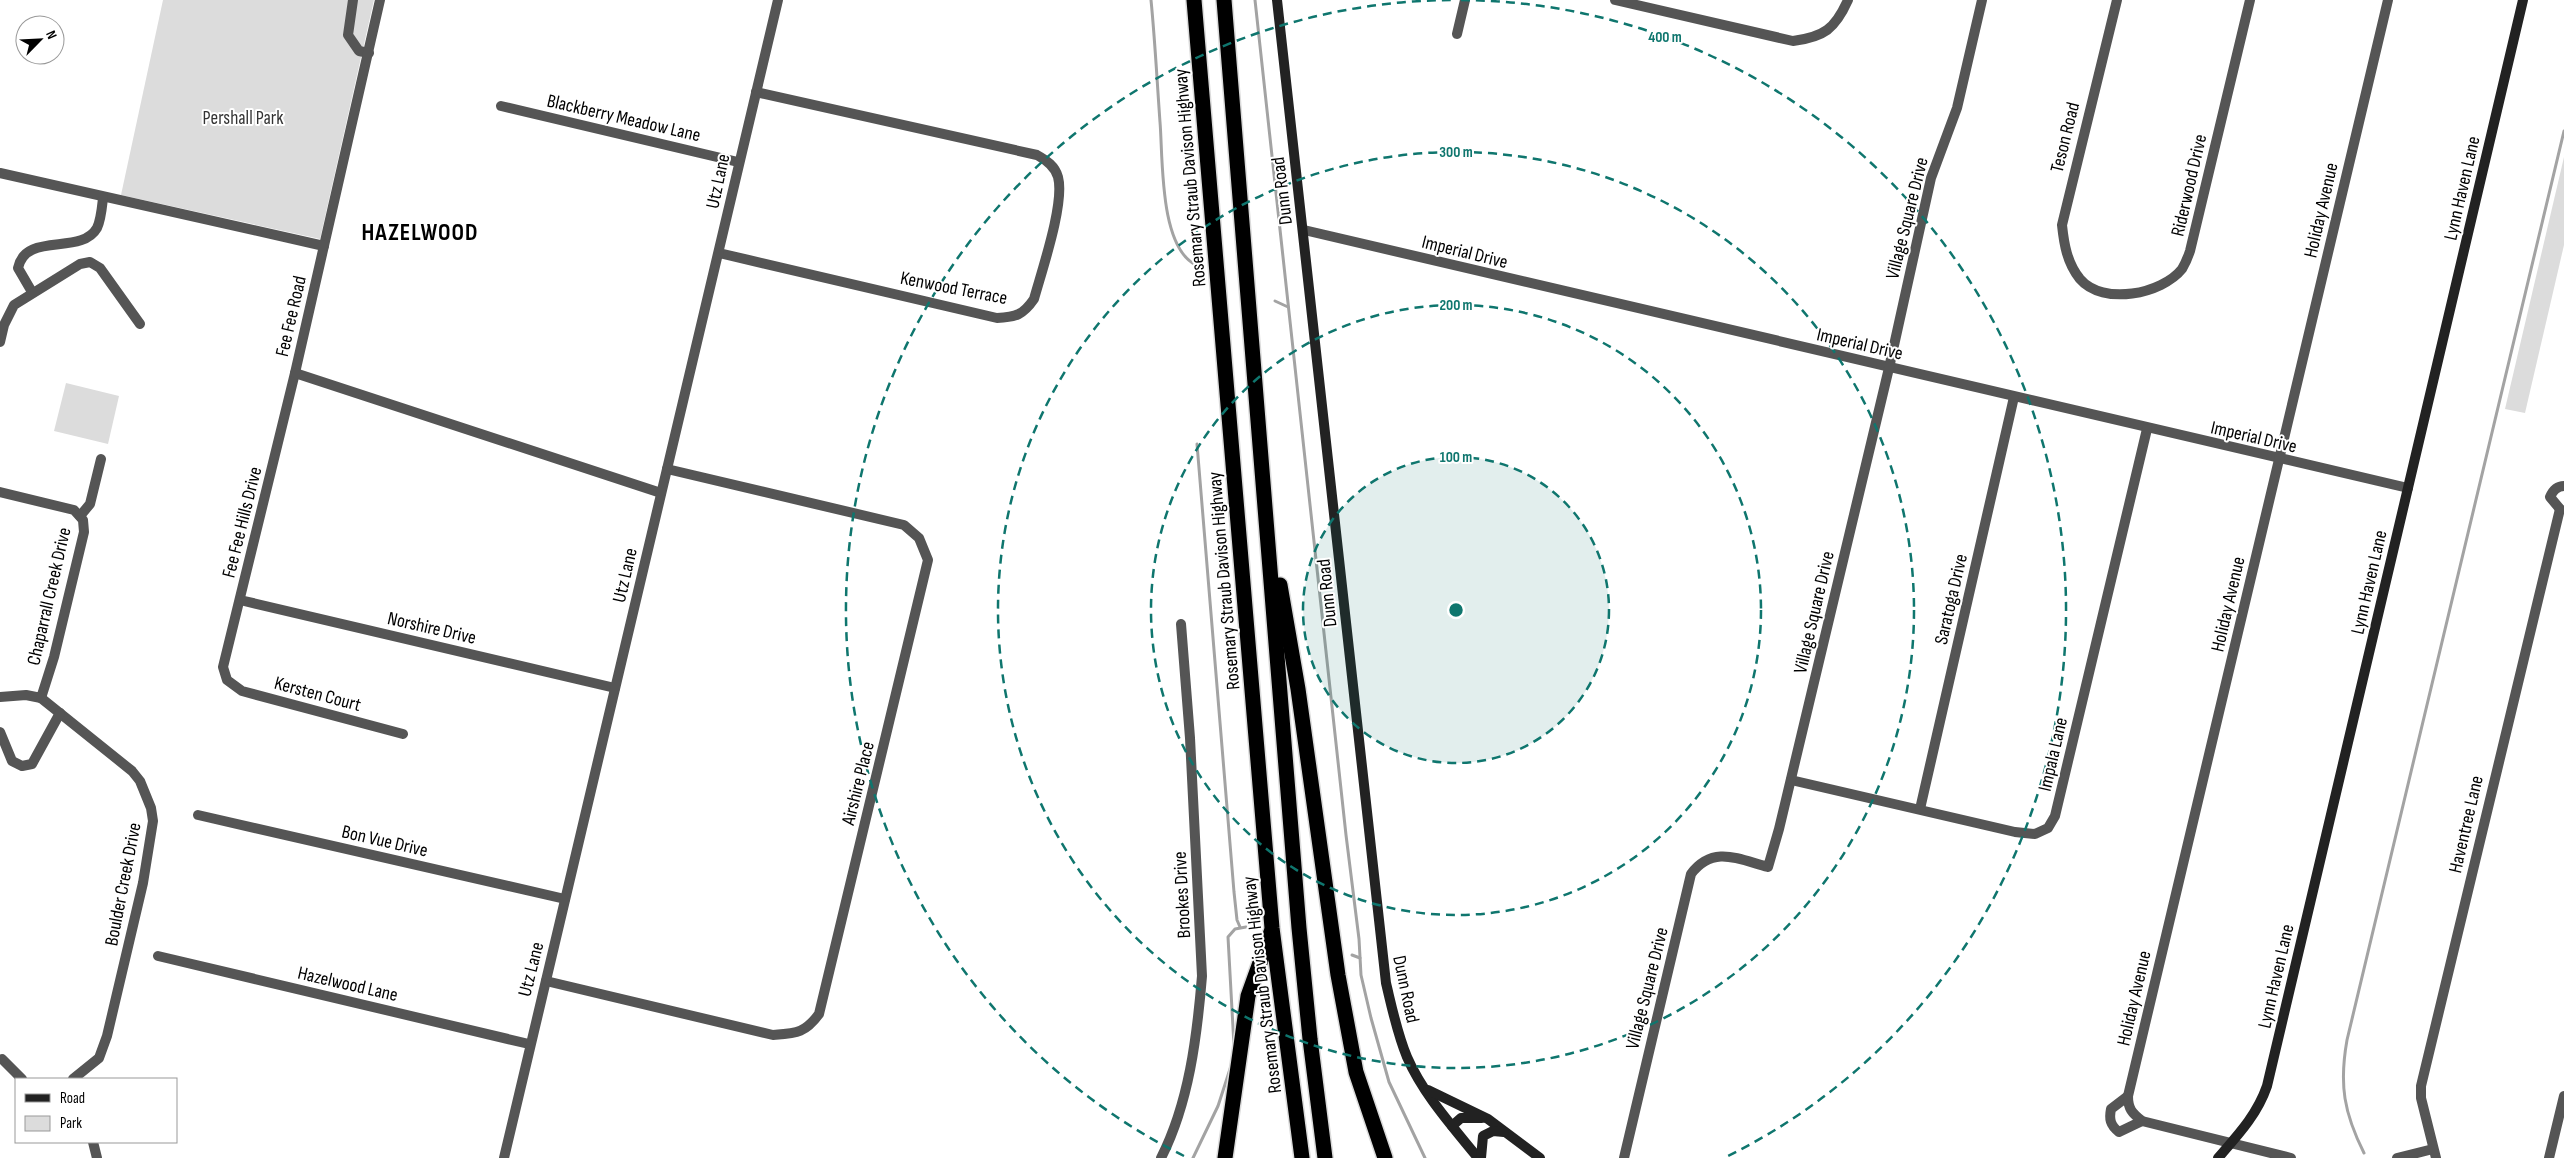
<svg xmlns="http://www.w3.org/2000/svg" width="2564" height="1158" font-family="'Sofia Sans Condensed',sans-serif">
	<style>
		.green { fill: #dcdcdc }
		.lines { fill: none; stroke-linecap: round; stroke-linejoin: round }
		.stream { stroke: #a3a3a3; stroke-width: 3 }
		.highway-casing { stroke: #dbdbdb; stroke-width: 18 }
		.street { stroke: #555; stroke-width: 10 }
		.secondary { stroke: #222; stroke-width: 10 }
		.highway { stroke: #000; stroke-width: 15 }
		.ring { fill: none; stroke: #0f766e; stroke-width: 2.5; stroke-dasharray: 9 6 }
		.labels { text-anchor: middle; stroke-width: 4; stroke-linejoin: round; paint-order: stroke }
		.park-label { font-size: 19px; fill: #333; stroke: #fff }
		.street-label { font-size: 19px; fill: #000; stroke: #fff }
		.district-label { font-size: 24px; font-weight: bold; letter-spacing: 1px; fill: #000; stroke: #fff }
		.centre { fill: #0f766e; stroke: #fff; stroke-width: 2.5 }
		.ring-label { font-size: 15px; text-anchor: middle; font-weight: bold; fill: #0f766e; stroke: #fff; stroke-width: 4; stroke-linejoin: round; paint-order: stroke }
	</style>
	<rect width="100%" height="100%" fill="#fff"/>
	<g class="green">
		<polygon points="163,0 374,0 320,239 121,195"/>
		<polygon points="2564,157 2564,245 2525,413 2505,409"/>
		<polygon points="66,383 119,396 108,444 54,431"/>
	</g>
	<g class="lines">
		<g class="stream">
			<path d="M1151,0C1155,40 1157,81 1160,122C1163,157 1159,247 1196,265"/>
			<polyline points="1255,0 1346,835 1359,939 1361,975 1371,1018 1389,1082 1425,1158"/>
			<polyline points="1275,301 1288,307"/>
			<polyline points="1197,444 1234,892 1237,920 1240,927"/>
			<polyline points="1352,955 1360,958"/>
			<polyline points="1234,1046 1228,937 1235,929 1246,927"/>
			<path d="M2364,1153C2344,1113 2339,1085 2347,1040L2564,131"/>
			<polyline points="1193,1158 1218,1106 1231,1066"/>
		</g>
		<g class="highway-casing">
			<g id="highway">
				<polyline points="1194,0 1272,928 1302,1158"/>
				<polyline points="1224,0 1299,928 1310,1039 1325,1158"/>
				<polyline points="1280,585 1298,689 1338,975 1356,1072 1385,1158"/>
				<polyline points="1225,1158 1248,996 1271,932"/>
			</g>
		</g>
		<g class="street">
			<polyline points="353,0 348,35 359,51 369,53"/>
			<polyline points="380,0 295,373 223,667 227,680 242,691 403,734"/>
			<path d="M1615,0L1793,41C1824,37 1835,29 1848,0"/>
			<path d="M2117,0L2062,225C2064,244 2067,263 2080,279C2103,306 2162,294 2182,269C2185,264 2188,257 2190,251L2250,0"/>
			<polyline points="1457,34 1465,0"/>
			<polyline points="501,106 738,162"/>
			<polyline points="0,173 324,246"/>
			<polyline points="1304,230 2408,488"/>
			<path d="M719,253L997,318C1016,317 1023,315 1034,299C1042,270 1065,203 1058,177C1055,166 1046,160 1037,155L756,92"/>
			<path d="M32,292L18,268C26,231 81,256 97,228C101,220 102,207 103,198"/>
			<polyline points="0,342 4,325 14,305 80,264 90,262 100,268 140,324"/>
			<polyline points="295,373 661,493"/>
			<polyline points="0,492 74,510 83,520 84,532 54,657 41,698 26,695 0,697"/>
			<path d="M2560,509L2550,497C2553,490 2557,486 2564,486"/>
			<polyline points="80,516 90,504 101,459"/>
			<polyline points="240,600 615,688"/>
			<polyline points="41,698 132,771 140,781 151,808 153,821 143,883 107,1036 99,1058 73,1079"/>
			<polyline points="0,732 12,761 22,766 32,764 60,713"/>
			<polyline points="1791,780 2015,832 2035,834 2048,828 2055,816 2147,429"/>
			<polyline points="1920,809 2014,397"/>
			<polyline points="198,815 565,899"/>
			<polyline points="158,956 529,1044"/>
			<path d="M546,981L773,1035C797,1033 805,1033 819,1014L928,560L919,538L904,525L667,469"/>
			<polyline points="2,1059 22,1079"/>
			<path d="M2128,1096L2111,1109C2109,1119 2110,1125 2119,1132L2142,1121"/>
			<polyline points="93,1142 97,1158"/>
			<polyline points="504,1158 778,0"/>
			<path d="M1161,1158C1189,1103 1197,1037 1202,976L1190,738L1181,624"/>
			<path d="M1624,1158L1691,874C1713,845 1738,859 1768,867L1779,829L1889,368L1931,178L1957,108L1982,0"/>
			<path d="M2291,1158L2142,1121C2132,1113 2128,1109 2128,1096L2388,0"/>
			<polyline points="2397,1158 2433,1149"/>
			<polyline points="2436,1158 2421,1098 2421,1086 2560,509"/>
			<polyline points="2549,1158 2564,1096"/>
		</g>
		<g class="secondary">
			<path d="M1277,0L1386,983C1392,1008 1397,1033 1407,1057C1423,1094 1453,1127 1478,1158"/>
			<polyline points="1428,1090 1488,1119 1540,1158"/>
			<polyline points="1452,1126 1461,1118 1482,1118"/>
			<polyline points="1481,1158 1483,1136 1493,1131 1504,1132"/>
			<path d="M2218,1158C2238,1135 2257,1115 2267,1086L2523,0"/>
		</g>
		<use href="#highway" class="highway"/>
	</g>
	<circle cx="1456" cy="610" r="153" fill="#0f766e" fill-opacity=".12"/>
	<g class="ring">
		<circle cx="1456" cy="610" r="153"/>
		<circle cx="1456" cy="610" r="305"/>
		<circle cx="1456" cy="610" r="458"/>
		<path d="M1184 1156A610 610 0 0 1 1451 0M1461 0A610 610 0 0 1 1728 1156"/>
	</g>
	<g class="labels">
		<g class="park-label">
			<text x="243" y="124">Pershall Park</text>
		</g>
		<g class="street-label">
			<text transform="translate(624 117) rotate(13)" y="7">Blackberry Meadow Lane</text>
			<text transform="translate(2064 137) rotate(-76)" y="7">Teson Road</text>
			<text transform="translate(1189 178) rotate(-95)" y="7">Rosemary Straub Davison Highway</text>
			<text transform="translate(717 181) rotate(-78)" y="7">Utz Lane</text>
			<text transform="translate(2188 185) rotate(-77)" y="7">Riderwood Drive</text>
			<text transform="translate(2461 188) rotate(-77)" y="7">Lynn Haven Lane</text>
			<text transform="translate(1281 191) rotate(-97)" y="7">Dunn Road</text>
			<text transform="translate(2320 210) rotate(-77)" y="7">Holiday Avenue</text>
			<text transform="translate(1906 218) rotate(-76)" y="7">Village Square Drive</text>
			<text transform="translate(1465 251) rotate(14)" y="7">Imperial Drive</text>
			<text transform="translate(954 287) rotate(11)" y="7">Kenwood Terrace</text>
			<text transform="translate(290 316) rotate(-77)" y="7">Fee Fee Road</text>
			<text transform="translate(1860 343) rotate(13)" y="7">Imperial Drive</text>
			<text transform="translate(2254 436) rotate(13)" y="7">Imperial Drive</text>
			<text transform="translate(241 522) rotate(-76)" y="7">Fee Fee Hills Drive</text>
			<text transform="translate(624 575) rotate(-77)" y="7">Utz Lane</text>
			<text transform="translate(1223 581) rotate(-95)" y="7">Rosemary Straub Davison Highway</text>
			<text transform="translate(2368 582) rotate(-77)" y="7">Lynn Haven Lane</text>
			<text transform="translate(1326 593) rotate(-96)" y="7">Dunn Road</text>
			<text transform="translate(48 596) rotate(-77)" y="7">Chaparrall Creek Drive</text>
			<text transform="translate(1950 599) rotate(-77)" y="7">Saratoga Drive</text>
			<text transform="translate(2227 604) rotate(-77)" y="7">Holiday Avenue</text>
			<text transform="translate(1813 612) rotate(-77)" y="7">Village Square Drive</text>
			<text transform="translate(432 627) rotate(13)" y="7">Norshire Drive</text>
			<text transform="translate(318 693) rotate(15)" y="7">Kersten Court</text>
			<text transform="translate(2052 754) rotate(-77)" y="7">Impala Lane</text>
			<text transform="translate(857 783) rotate(-76)" y="7">Airshire Place</text>
			<text transform="translate(2465 824) rotate(-77)" y="7">Haventree Lane</text>
			<text transform="translate(385 840) rotate(13)" y="7">Bon Vue Drive</text>
			<text transform="translate(122 884) rotate(-79)" y="7">Boulder Creek Drive</text>
			<text transform="translate(1181 895) rotate(-93)" y="7">Brookes Drive</text>
			<text transform="translate(530 969) rotate(-76)" y="7">Utz Lane</text>
			<text transform="translate(2275 976) rotate(-77)" y="7">Lynn Haven Lane</text>
			<text transform="translate(348 983) rotate(13)" y="7">Hazelwood Lane</text>
			<text transform="translate(1261 985) rotate(-97)" y="7">Rosemary Straub Davison Highway</text>
			<text transform="translate(1646 988) rotate(-76)" y="7">Village Square Drive</text>
			<text transform="translate(1407 989) rotate(78)" y="7">Dunn Road</text>
			<text transform="translate(2133 998) rotate(-77)" y="7">Holiday Avenue</text>
		</g>
		<g class="district-label">
			<text x="420" y="240">HAZELWOOD</text>
		</g>
	</g>
	<circle cx="1456" cy="610" r="8" class="centre"/>
	<g class="ring-label">
		<text x="1665" y="42">400 m</text>
		<text x="1456" y="157">300 m</text>
		<text x="1456" y="310">200 m</text>
		<text x="1456" y="462">100 m</text>
	</g>
	<rect x="15" y="1078" width="162" height="65" fill="#ffffff" stroke="#999999"/>
	<rect x="25" y="1094" width="25" height="8" fill="#222222" stroke="#999999"/>
	<text x="60" y="1103" font-size="15" fill="#000000">Road</text>
	<rect x="25" y="1116" width="25" height="15" fill="#dcdcdc" stroke="#999999"/>
	<text x="60" y="1128" font-size="15" fill="#000000">Park</text>
	<g transform="translate(40 40) rotate(66)"><circle r="24" fill="#ffffff" stroke="#999999"/>
	<path d="M0-4L9 19L0 12L-9 19Z" fill="#000000"/>
	<text y="-8" font-size="14" font-weight="bold" text-anchor="middle" fill="#000000">N</text>
	</g>
</svg>
